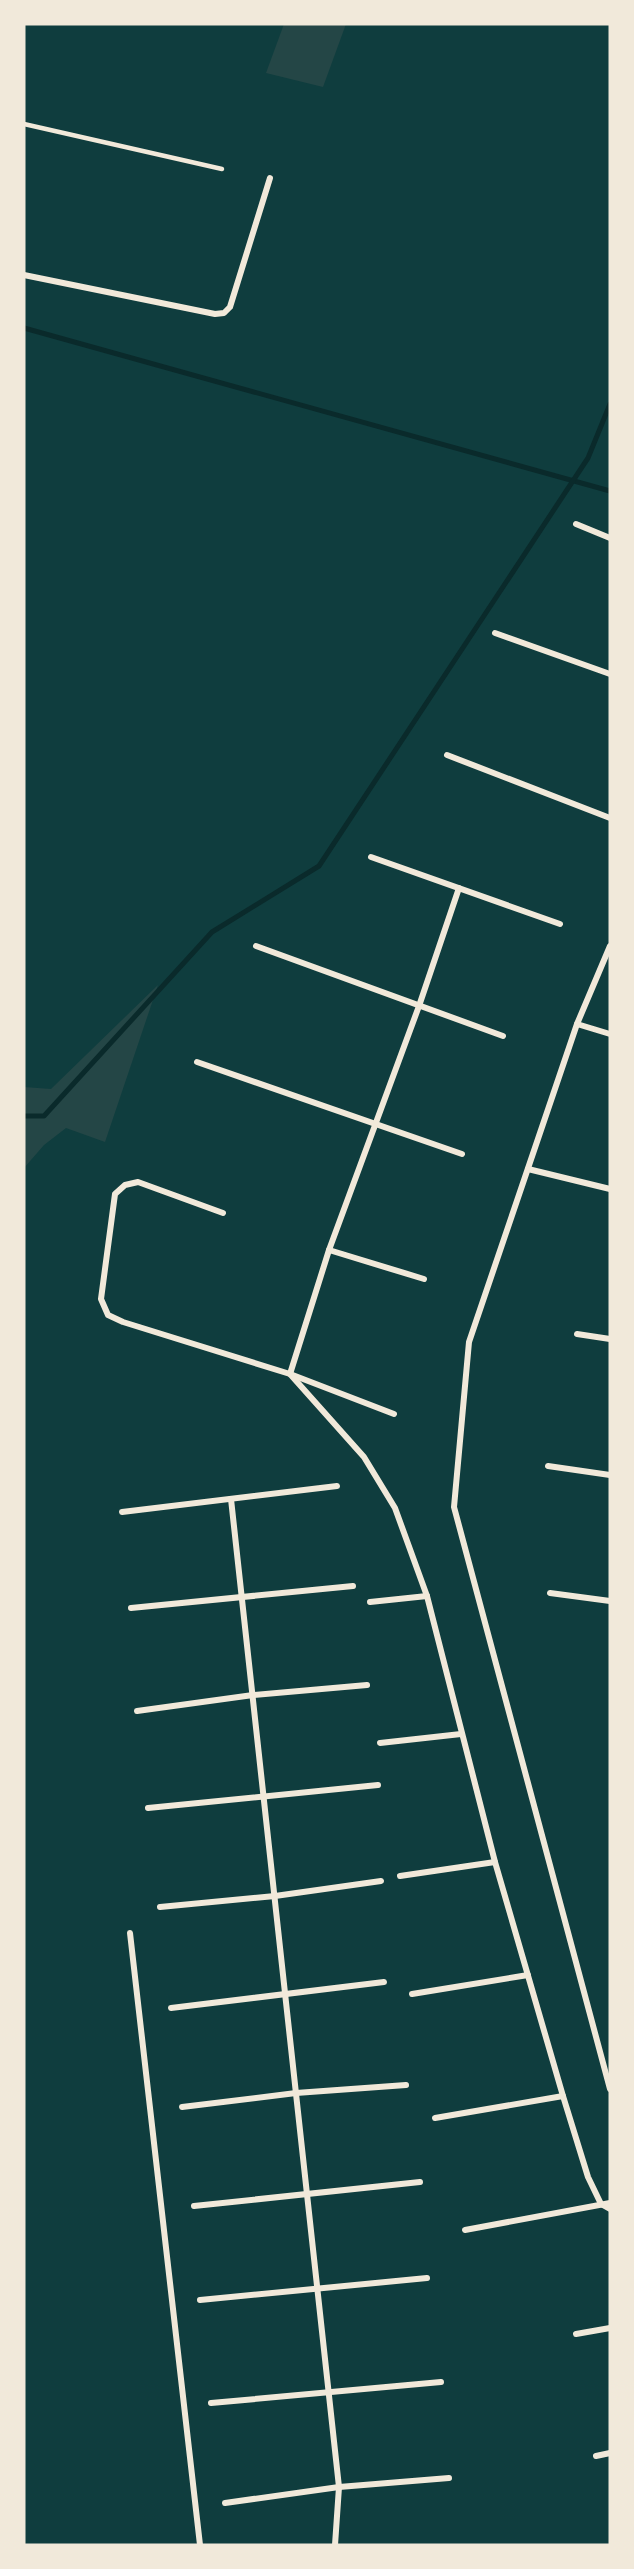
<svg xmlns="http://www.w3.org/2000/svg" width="634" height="2569" font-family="Karla,sans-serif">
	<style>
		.green { fill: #244646 }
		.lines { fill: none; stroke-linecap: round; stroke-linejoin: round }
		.stream { stroke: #0a2a2b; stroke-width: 5 }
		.service { stroke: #f1e9da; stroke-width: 4.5 }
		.minor { stroke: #f1e9da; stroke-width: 6 }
	</style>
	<rect width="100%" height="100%" fill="#0f3d3e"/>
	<g class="green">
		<polygon points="284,24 346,24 323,87 266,73"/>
		<polygon points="158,985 105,1142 66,1128 44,1145 24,1168 24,1087 51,1089"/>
	</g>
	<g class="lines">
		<g class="stream">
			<polyline points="24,328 610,491"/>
			<polyline points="24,1116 44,1116 212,932 319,866 588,458 610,404"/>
		</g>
		<polyline class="service" points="24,124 222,169"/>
		<g class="minor">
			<polyline points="24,275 215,314 224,313 230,307 270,178"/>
			<polyline points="576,524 610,538"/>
			<polyline points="495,633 610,674"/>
			<polyline points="447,755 610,818"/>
			<polyline points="371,857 560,924"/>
			<polyline points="459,888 419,1006 329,1250 290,1374 364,1457 395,1508 427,1596 495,1862 563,2096 588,2177 601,2204 610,2209"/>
			<polyline points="256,946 503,1036"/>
			<polyline points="610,946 577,1024 469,1342 454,1507 610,2089"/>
			<polyline points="577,1024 610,1034"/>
			<polyline points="197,1062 462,1154"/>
			<polyline points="528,1169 610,1189"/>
			<polyline points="223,1213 138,1182 125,1185 115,1194 101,1299 108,1315 123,1322 290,1374 394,1414"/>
			<polyline points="329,1250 424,1279"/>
			<polyline points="577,1334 610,1339"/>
			<polyline points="548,1466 610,1475"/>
			<polyline points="231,1499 339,2487 335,2545"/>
			<polyline points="122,1512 337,1486"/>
			<polyline points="550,1593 610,1601"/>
			<polyline points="370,1602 427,1596"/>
			<polyline points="131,1608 353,1586"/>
			<polyline points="137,1711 253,1695 367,1685"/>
			<polyline points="380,1743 461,1734"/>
			<polyline points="148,1808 378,1785"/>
			<polyline points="400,1876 495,1862"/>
			<polyline points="160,1907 275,1896 381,1881"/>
			<polyline points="130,1933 200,2545"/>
			<polyline points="412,1994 528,1975"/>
			<polyline points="171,2008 384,1982"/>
			<polyline points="182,2107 296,2093 406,2085"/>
			<polyline points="435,2118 563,2096"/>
			<polyline points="194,2206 420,2182"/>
			<polyline points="465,2230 610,2203"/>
			<polyline points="200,2300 427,2278"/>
			<polyline points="576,2334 610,2328"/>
			<polyline points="211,2403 441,2382"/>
			<polyline points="596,2456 610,2453"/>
			<polyline points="225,2503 339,2487 449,2478"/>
		</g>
	</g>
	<rect width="634" height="2569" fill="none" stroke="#f1e9da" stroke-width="51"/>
</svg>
